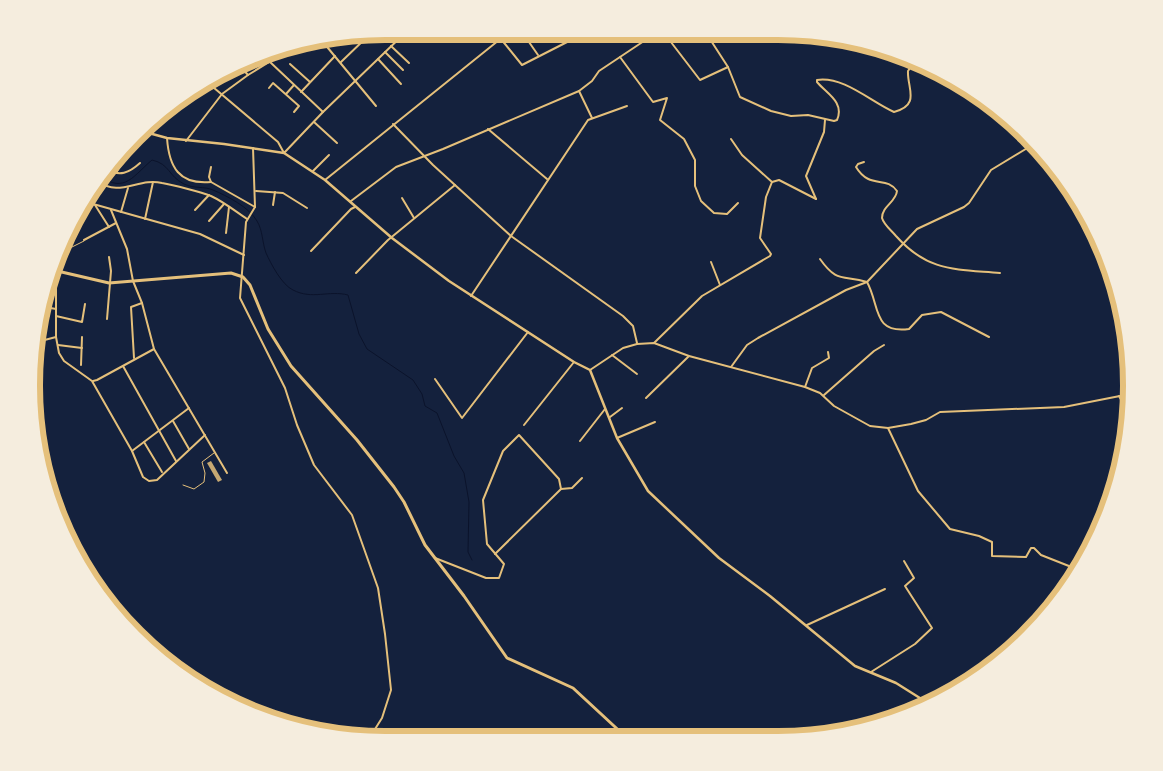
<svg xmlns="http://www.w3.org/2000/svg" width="1163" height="771" font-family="'DejaVu Sans',sans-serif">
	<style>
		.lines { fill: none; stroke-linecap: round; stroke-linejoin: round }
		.stream { stroke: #0b132b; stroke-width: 1 }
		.building { fill: #c6a872 }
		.service { stroke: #e5c07b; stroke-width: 1 }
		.pedestrian { stroke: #e5c07b; stroke-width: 1 }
		.minor { stroke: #e5c07b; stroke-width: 2 }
		.tertiary { stroke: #e5c07b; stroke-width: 2.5 }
		.primary { stroke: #e5c07b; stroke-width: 3 }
		.rim { fill: none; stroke: #e5c07b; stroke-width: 6 }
	</style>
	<rect width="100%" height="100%" fill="#14213d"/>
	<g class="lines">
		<path class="stream" d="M101,176C124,195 135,174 152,160C170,164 168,176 184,184C194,189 204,186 213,190C227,196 249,207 257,221C263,231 262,242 266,253C271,264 282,285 293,290C312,300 329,290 348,295L359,334L367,349L413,380L422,394L425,406L437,413L454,456L464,473L469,502L468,552L472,560"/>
	</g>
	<polygon class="building" points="211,461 222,480 218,482 207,463"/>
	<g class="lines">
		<polyline class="service" points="183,485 194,489 204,482 205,473 202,462 214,453"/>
		<polyline class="pedestrian" points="61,272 68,249 84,241"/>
		<g class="minor">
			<polyline points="522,32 538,55"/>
			<polyline points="664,33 700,80 728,67"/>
			<path d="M706,33L728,67L740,97L771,111L791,116L808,115L834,121L837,120C845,102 826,93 817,82V80C844,76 871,102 894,112C921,105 907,88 908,71L914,62"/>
			<polyline points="501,39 522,65 573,39"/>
			<polyline points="323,42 376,106"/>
			<polyline points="529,42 543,32"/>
			<polyline points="391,46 409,63"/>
			<polyline points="275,49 279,55"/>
			<polyline points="385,52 403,70"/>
			<polyline points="620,57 653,102 667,98 660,120 684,139 695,160 695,186 701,201 714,213 727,214 738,203"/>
			<polyline points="378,59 401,84"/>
			<polyline points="270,62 323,112"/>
			<polyline points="341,62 367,37"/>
			<polyline points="290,64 310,82"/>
			<polyline points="240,66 248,75"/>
			<polyline points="207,82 278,142 284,153 323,112 407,31"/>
			<polyline points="269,88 273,83 299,106 294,112"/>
			<polyline points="579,91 592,118"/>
			<polyline points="301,92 335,56"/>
			<polyline points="286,94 294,85"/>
			<polyline points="314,122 337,143"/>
			<polyline points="393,124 433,165 511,236 623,316 633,326 637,343"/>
			<polyline points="488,129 547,179"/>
			<path d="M167,138C169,167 179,185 211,182"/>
			<polyline points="731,139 742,155 772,182"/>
			<polyline points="186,141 222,94 248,75 295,46"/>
			<polyline points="253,148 255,207 246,222 240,298 285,388 297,425 314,465 352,515 378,588 385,634 391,690 382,718 370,737"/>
			<path d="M864,162L858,164L856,167C870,190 886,175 897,191C896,202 882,206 882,218C884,225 891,230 896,236C928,272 955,269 1000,273"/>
			<polyline points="211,167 209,177 211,182 255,207"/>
			<path d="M105,169C120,177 129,173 140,163"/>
			<polyline points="313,171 329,155"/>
			<polyline points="116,173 132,144"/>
			<polyline points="325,180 509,32"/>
			<path d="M98,181C119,198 139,177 162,183C173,185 201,192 211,196C224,202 235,211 247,219"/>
			<polyline points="256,191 283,193 307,208"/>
			<polyline points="402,198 414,218"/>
			<polyline points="816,199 806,176 824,132 825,120"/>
			<polyline points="351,201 396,167 443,149 579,91 592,81 599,71 656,33"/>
			<polyline points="86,202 200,234 244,255"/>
			<polyline points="95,205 109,227"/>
			<polyline points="273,205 275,192"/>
			<polyline points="111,210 127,249 133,281 142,303 154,349 227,473"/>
			<polyline points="195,210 209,195"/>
			<polyline points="121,212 128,188"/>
			<polyline points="145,219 153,182"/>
			<polyline points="209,221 224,204"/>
			<polyline points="226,233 229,207"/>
			<polyline points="84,240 116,223"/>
			<polyline points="311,251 351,209 355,207"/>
			<path d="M820,259C837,283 842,275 867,282C880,305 872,334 909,329L922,315L941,312L989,337"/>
			<polyline points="711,262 720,285"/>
			<polyline points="56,272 56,337 59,353 64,361 92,381 132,451 143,477 149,481 157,480 205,435"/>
			<polyline points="356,273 388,240 455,185"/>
			<polyline points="471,296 588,120 627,106"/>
			<polyline points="45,307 56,309"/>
			<polyline points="56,316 82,322 85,304"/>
			<polyline points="107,319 111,271 109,257"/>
			<polyline points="37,342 56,337"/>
			<polyline points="654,343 702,296 770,256 771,254 760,238 766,197 772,182 779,180 816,199"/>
			<polyline points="58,345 82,348"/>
			<polyline points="612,355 637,374"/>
			<polyline points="134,358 131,307 142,303"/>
			<polyline points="81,365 82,337"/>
			<polyline points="123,366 176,461"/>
			<polyline points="731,367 747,345 758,338 846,290 867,282 917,229 964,207 969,203 991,170 1034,144"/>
			<polyline points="590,370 623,348 637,344 654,343 689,356 805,387 820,393 834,406 870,426 888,428 911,424 926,420 940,412 1064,407 1130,394"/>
			<polyline points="435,379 462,418 528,332"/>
			<polyline points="93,381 97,380 154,349"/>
			<polyline points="805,387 812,368 829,358 828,352"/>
			<polyline points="824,395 874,351 884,345"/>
			<polyline points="1119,396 1129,414"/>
			<polyline points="646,398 689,356"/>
			<polyline points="610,417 622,408"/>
			<polyline points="173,421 189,449"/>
			<polyline points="524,425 574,362"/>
			<polyline points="888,428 918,491 950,529 979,536 992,542 992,556 1026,557 1031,548 1034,548 1041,555 1079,570"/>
			<polyline points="617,438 655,422"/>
			<polyline points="580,441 605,409"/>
			<polyline points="144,442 162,472"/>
			<polyline points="132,451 189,408"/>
			<polyline points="561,489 572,488 582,478"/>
			<polyline points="495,554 561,489"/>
			<polyline points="435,558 486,578 499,578 504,564 487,544 483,500 503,451 519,435 559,479 561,489"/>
			<polyline points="807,625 885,589"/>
			<polyline points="871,672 915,644 932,628 905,586 914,578 904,561"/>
		</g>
		<polyline class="tertiary" points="145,132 167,138 224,144 284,153 325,180 392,238 449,281 574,362 590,370 617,438 648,491 719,558 770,596 855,666 896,683 931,705"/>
		<polyline class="primary" points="53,270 109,283 231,273 243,277 250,285 268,329 291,366 357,440 394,487 404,502 425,545 464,596 507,658 573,688 627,738"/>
	</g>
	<path d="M0 0H1163V771H0ZM385 40H778A345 345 0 0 1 1123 385V386A345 345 0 0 1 778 731H385A345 345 0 0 1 40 386V385A345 345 0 0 1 385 40Z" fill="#f5edde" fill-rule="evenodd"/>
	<path class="rim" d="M385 40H778A345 345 0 0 1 1123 385V386A345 345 0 0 1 778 731H385A345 345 0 0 1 40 386V385A345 345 0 0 1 385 40Z"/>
</svg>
